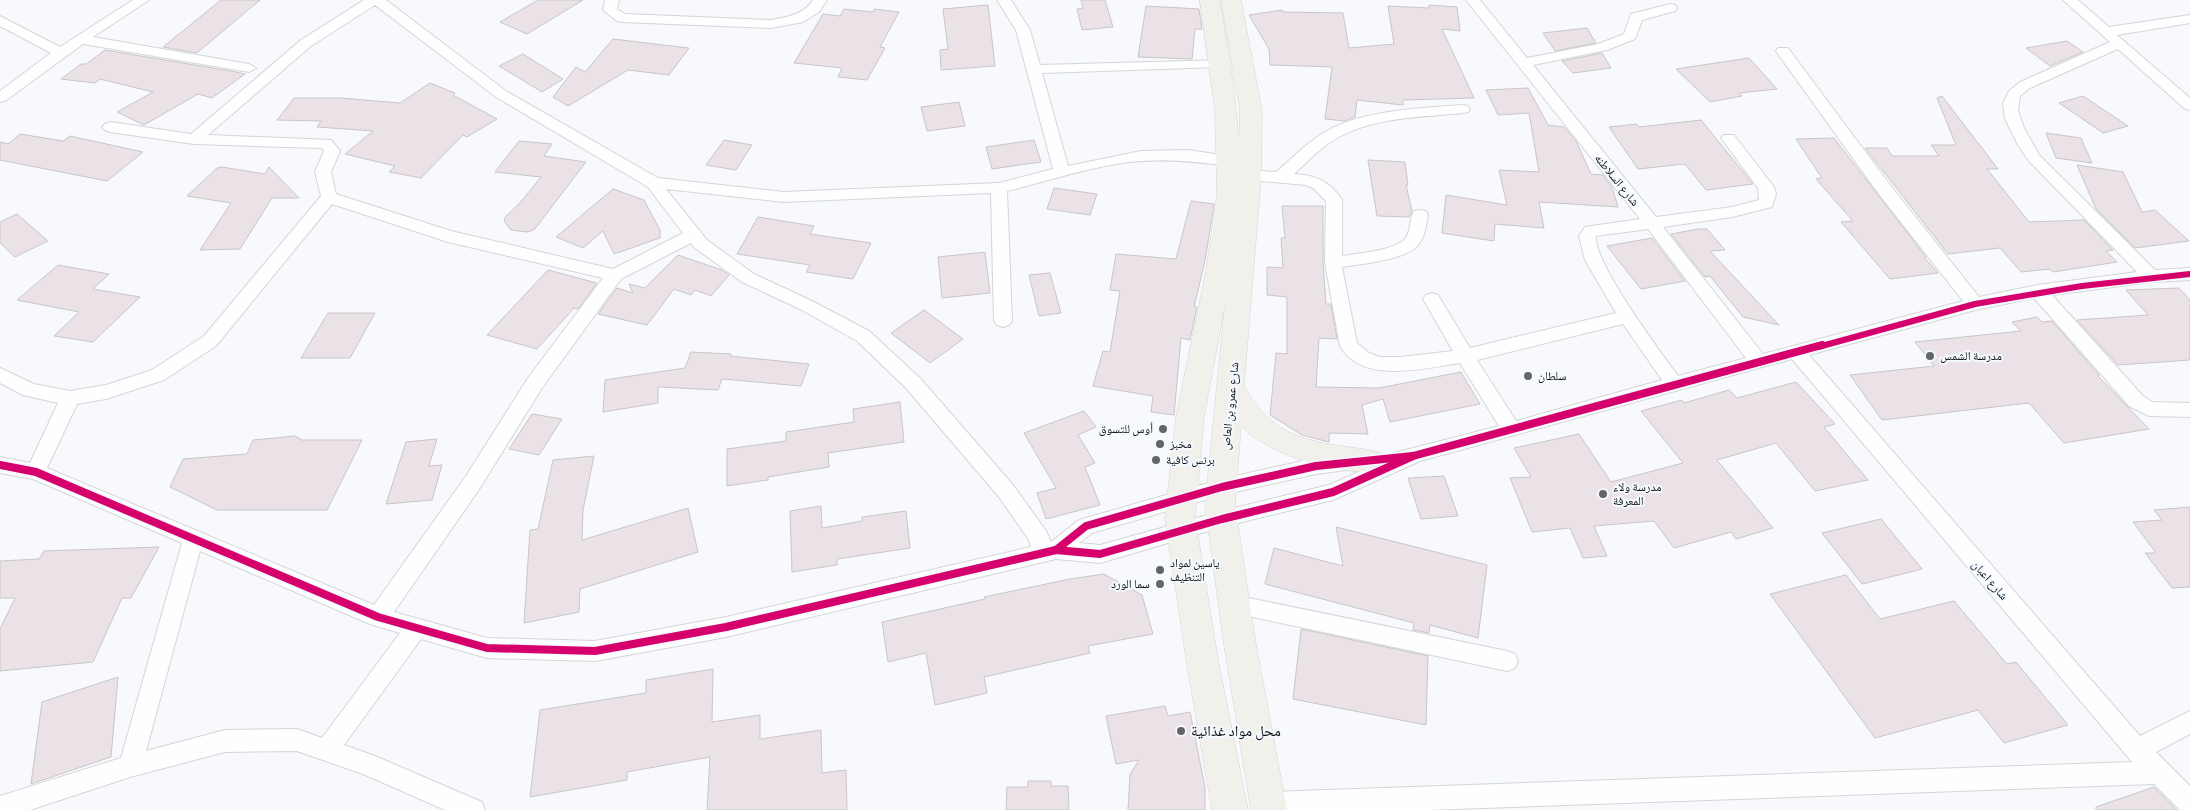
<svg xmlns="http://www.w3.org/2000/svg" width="2190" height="810" font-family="Bitter,'Noto Naskh Arabic',serif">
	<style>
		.building { fill: #eae2e6; stroke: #c8c6c8 }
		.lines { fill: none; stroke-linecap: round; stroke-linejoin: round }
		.street-casing { stroke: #d3d6d8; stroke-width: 2 }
		.secondary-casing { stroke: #d3d6d8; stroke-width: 1 }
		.street { fill: #fefeff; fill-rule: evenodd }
		.secondary { fill: #f2f0eb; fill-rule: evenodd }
		.cycleway-far1-casing { stroke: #f4f9ff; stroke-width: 9 }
		.cycleway-casing { stroke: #f4f9ff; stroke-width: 11 }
		.cycleway-far1 { stroke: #d6006c; stroke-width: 6 }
		.cycleway { stroke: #d6006c; stroke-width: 8 }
		.poi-dot { fill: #626467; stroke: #f4f9ff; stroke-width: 2 }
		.labels { text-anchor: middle; stroke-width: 4; stroke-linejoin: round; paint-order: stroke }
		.street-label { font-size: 12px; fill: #111417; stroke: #f4f9ff }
		.poi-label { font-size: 12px; fill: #111417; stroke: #f4f9ff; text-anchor: start }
		.near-poi-label { font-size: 15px; fill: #111417; stroke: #f4f9ff; text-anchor: start }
	</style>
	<rect width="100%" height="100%" fill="#f7f9fc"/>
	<g class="building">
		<polygon points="221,0 260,0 197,53 163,47"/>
		<polygon points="538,0 583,0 527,34 500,22"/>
		<polygon points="1081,0 1105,0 1113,27 1082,30 1077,9 1083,8"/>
		<polygon points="988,5 995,66 941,70 940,50 948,49 943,9"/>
		<polygon points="1429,5 1457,7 1460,31 1442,29 1474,98 1403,100 1403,105 1357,100 1355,117 1345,121 1325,119 1332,67 1270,65 1269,49 1249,15 1282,10 1283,12 1343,13 1349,48 1394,44 1388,6 1429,8"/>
		<polygon points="1146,6 1199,9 1202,29 1195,29 1192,59 1138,57"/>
		<polygon points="844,9 873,12 874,9 899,12 880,47 885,48 867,80 838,77 842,68 794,63 823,14 840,16"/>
		<polygon points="1587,28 1596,43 1555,51 1543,33"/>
		<polygon points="613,39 689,48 669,75 628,70 568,106 553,97 576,67 585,72"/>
		<polygon points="2067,41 2083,52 2050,66 2026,48"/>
		<polygon points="105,50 236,72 245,74 212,98 198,94 144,125 117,112 153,92 100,79 95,83 61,79 81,64 86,64"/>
		<polygon points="1602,53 1611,68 1573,73 1562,61"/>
		<polygon points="523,54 563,79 542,92 499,66"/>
		<polygon points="1749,58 1777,89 1739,93 1742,96 1710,102 1676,69"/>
		<polygon points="430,83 455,93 453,95 497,119 467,137 463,135 421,178 389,172 395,166 345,154 373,131 317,127 321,121 277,120 294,98 341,98 400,103"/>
		<polygon points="1528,88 1548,125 1564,127 1576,141 1591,174 1603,175 1612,187 1618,207 1539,202 1544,228 1495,224 1494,241 1442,233 1446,195 1507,205 1499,170 1539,172 1529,113 1498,115 1486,90"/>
		<polygon points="1942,96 1998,169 1987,169 2029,222 2084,220 2113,250 2106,251 2117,262 2053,272 2050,269 2021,272 2000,248 1948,254 1865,148 1887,148 1892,156 1939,156 1931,145 1956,145 1937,98"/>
		<polygon points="2083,96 2128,126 2103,133 2059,103"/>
		<polygon points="959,102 965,126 927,131 921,107"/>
		<polygon points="1701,120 1753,184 1706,190 1685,164 1638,169 1609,127 1637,124 1639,127"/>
		<polygon points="2046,133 2081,138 2092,163 2056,158"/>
		<polygon points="20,134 63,141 70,136 143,152 107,181 0,160 0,142 8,144"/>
		<polygon points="1834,138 1926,257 1924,257 1938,273 1890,279 1841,222 1853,221 1816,179 1822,178 1796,139"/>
		<polygon points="724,140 752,145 736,170 706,165"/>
		<polygon points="1034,140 1041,162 992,169 986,147"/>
		<polygon points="519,141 552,144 544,156 586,162 534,230 527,232 511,230 504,221 506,216 519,204 541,177 495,172"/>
		<polygon points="1368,160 1405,162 1408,185 1406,185 1412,211 1409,217 1377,216"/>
		<polygon points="2077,165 2123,172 2142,212 2155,210 2189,241 2135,248 2096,209"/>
		<polygon points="222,167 265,174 269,167 299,198 272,198 240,249 200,250 231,203 187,196 217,168"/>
		<polygon points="1054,188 1097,194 1090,215 1047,209"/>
		<polygon points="613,189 644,200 660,230 660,238 614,254 603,231 583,248 556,237"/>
		<polygon points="1191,201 1214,204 1205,261 1194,307 1197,307 1190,340 1181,338 1174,415 1151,412 1153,396 1093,386 1103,351 1110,352 1120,291 1110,290 1116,254 1176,259"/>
		<polygon points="1282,206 1323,206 1323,263 1326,304 1331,304 1337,339 1319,338 1316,387 1379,388 1461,372 1480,404 1390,422 1383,399 1362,405 1368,434 1329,433 1329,442 1302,435 1270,415 1276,353 1287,354 1287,297 1267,295 1267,267 1283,268 1281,238 1285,238"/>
		<polygon points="17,214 48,241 15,257 0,243 0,222"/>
		<polygon points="758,217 814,226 810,234 871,243 853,279 806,272 810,265 737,254"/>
		<polygon points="1698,229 1707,229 1725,250 1710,251 1779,325 1743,317 1710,276 1705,277 1671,234"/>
		<polygon points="1652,238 1685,281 1641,289 1607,246"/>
		<polygon points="985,252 990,293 942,298 938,257"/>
		<polygon points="678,255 722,270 729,275 711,296 695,290 691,295 674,289 647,325 598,314 617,288 633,293 629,284 645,288"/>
		<polygon points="58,265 109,274 93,289 140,297 93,342 54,336 79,312 17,300"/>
		<polygon points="548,270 597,283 578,309 574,308 537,349 487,335"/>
		<polygon points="1050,273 1061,313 1039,316 1029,275"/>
		<polygon points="2179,288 2190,300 2190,360 2118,365 2077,320 2148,315 2126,290"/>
		<polygon points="924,310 963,339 930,363 891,333"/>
		<polygon points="328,313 375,313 350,358 301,358"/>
		<polygon points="2037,317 2042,322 2052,321 2099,375 2098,376 2149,429 2064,443 2029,403 1882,420 1850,375 1934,366 1915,342 2021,331 2012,322"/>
		<polygon points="691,352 731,354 730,356 809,364 801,386 722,379 718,390 658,387 658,403 603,412 605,380 685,368"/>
		<polygon points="1796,382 1835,424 1824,427 1868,480 1815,491 1776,443 1717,460 1773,528 1736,539 1731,532 1674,548 1654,521 1594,526 1607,556 1583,558 1570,528 1532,532 1510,478 1531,477 1514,448 1579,434 1611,482 1683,463 1641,411 1682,400 1684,403 1729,390 1737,398"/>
		<polygon points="900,402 904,442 828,453 829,467 768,477 768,480 727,486 727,449 786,441 786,432 854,422 853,409"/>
		<polygon points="1084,411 1096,427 1078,435 1095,463 1085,467 1100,505 1046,519 1037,493 1056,488 1024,433"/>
		<polygon points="532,414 562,419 539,455 509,449"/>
		<polygon points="295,436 302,440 362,440 327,510 217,510 170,487 183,459 247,454 253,440"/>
		<polygon points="437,439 429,466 442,465 432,500 386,504 406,442"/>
		<polygon points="594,456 583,510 582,540 688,508 698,552 580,589 579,612 524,623 530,530 538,529 553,460"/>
		<polygon points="1444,476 1458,516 1421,519 1408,478"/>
		<polygon points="821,506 822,528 862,521 862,517 906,511 910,548 837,559 837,565 792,572 790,511"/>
		<polygon points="2190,507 2190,587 2172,588 2145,553 2156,553 2133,522 2162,520 2154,510"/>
		<polygon points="1881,519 1922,569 1862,584 1822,533"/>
		<polygon points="1336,527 1487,565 1478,638 1430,625 1429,633 1413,630 1414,623 1265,584 1274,548 1343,566"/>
		<polygon points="159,547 131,598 122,598 93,662 0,671 0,629 15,598 0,598 0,561 39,559 44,551"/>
		<polygon points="1104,574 1142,595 1153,634 1088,646 1090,653 984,677 987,693 935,705 926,653 888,662 882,622 985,599 984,597 1070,579"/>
		<polygon points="1846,575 1880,619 1954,601 2007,664 2016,662 2068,725 2004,743 1978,710 1875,738 1770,594"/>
		<polygon points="1301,629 1428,656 1426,725 1293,699"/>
		<polygon points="713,669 712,722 760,715 760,739 821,730 822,773 846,770 847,810 707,810 710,757 627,772 627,780 530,797 540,710 646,693 646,680"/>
		<polygon points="118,677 111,757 31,784 42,702"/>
		<polygon points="1165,706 1168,716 1190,712 1205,787 1205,810 1128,810 1130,774 1139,760 1116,764 1106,716"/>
		<polygon points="1028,781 1051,781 1051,786 1068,786 1069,810 1006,810 1007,787 1028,787"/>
		<polygon points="2154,787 2177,810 2096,810 2096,807"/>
	</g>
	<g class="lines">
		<g class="street-casing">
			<g id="street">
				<polygon points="133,0 149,0 93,37 249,64 256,68 249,72 83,44 5,101 0,102 0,91 51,53 0,26 0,16 60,47"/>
				<path d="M364,0H386L506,91L658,178L784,192L999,183L1053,169L1016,30L997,0H1011L1030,30L1040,65L1225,60L1227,63L1225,66L1220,67L1042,73L1068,166L1141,151L1188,150L1228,156L1233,158L1236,161L1233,164L1228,166C1199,162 1172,159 1143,161C1101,163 1048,181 1007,191L1012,321L1009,325L1003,327L997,325L994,321L991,193L784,202L666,189L707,240L754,274L812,301L869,331L920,378L1013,485L1046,531L1051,542L1079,520L1222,479L1316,458L1347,455L1354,457L1357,463L1354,469L1316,474L1222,495L1092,533L1079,543L1100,545L1222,511L1329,485L1392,457L1394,453L1499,426L1460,363C1425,368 1362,385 1340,346L1325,263L1326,201L1314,189L1306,185L1249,180L1243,179L1241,175L1243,171L1249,170L1276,172C1293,158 1308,141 1327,131C1364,110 1421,108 1463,105L1468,106L1470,109L1468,112L1463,113C1423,117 1375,117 1339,137C1322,146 1308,161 1294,174C1315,175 1330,181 1342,200V256C1356,254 1397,250 1406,238C1411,230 1409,219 1414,211L1420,210L1426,211L1428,215C1426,225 1425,237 1418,245C1406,260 1361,264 1342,267L1357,343L1369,353L1380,357H1401L1453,351L1423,299L1426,295L1432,293L1438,295L1470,348L1616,313L1585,260L1579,236L1585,227L1640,219L1466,0H1480L1527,58L1598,44L1624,34L1631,14L1670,4L1675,5L1677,8L1675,11L1642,20L1635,39L1607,50L1533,65L1656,217L1732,207L1759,200L1758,188L1721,138L1724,135H1734L1774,187L1776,194L1772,207L1732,217L1663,227L1763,354L1963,301L1878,193L1778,54L1776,51L1778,48H1788L1890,185L1979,297L2038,285L2137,272L2029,161L2018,145L2005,119L2003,103L2009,91L2020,82L2110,42L2063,0H2078L2109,27L2190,15V23L2117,35L2190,98V110L2185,109L2118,49L2030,88L2020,96L2018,111L2024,128L2039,155L2155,270L2190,268V280L2151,282L2052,295L2143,396L2152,402L2190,403V417L2149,416L2129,406L2034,298L1975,310L1809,355L2140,736L2190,711V734L2156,752L2190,786V810H2180L2154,784L1427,810H1259L1256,804L1260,796L1268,792L2132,762L1792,359L1420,461L1333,500L1222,527L1100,563L1056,559L726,637L595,661L487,658L421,639L344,745L375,756L482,802L485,810H445L363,774L297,751L225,752L130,777L30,810H0V796L121,758L182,543L33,479L0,473V457L30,463L58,403L23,395L0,383V368L34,384L70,391L106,385L152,370L204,336L321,196L315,172L324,151L322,148L194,144L110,132L105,130L102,127L105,124L110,122L191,134L301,40ZM375,5L496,97L648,187L683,233L613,269L451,231L336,194L331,172L340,151L331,140L208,135L311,46ZM332,204L448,242L603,278L528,378L466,476L374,605L47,468L77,404L106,399L164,380L216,346ZM1648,229L1746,358L1678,376C1660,351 1593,262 1596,236ZM691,243L695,248L742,282L800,309L857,341L906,388L999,497L1029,540L1031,547L726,617L595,641L487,638L394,612L480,488L542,388L621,279ZM1623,324L1662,380L1516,421L1477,360ZM200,551L370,624L400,633L322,738L297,729L225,730L146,751Z"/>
				<path d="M605,0H619L617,9L625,14L771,20C787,17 803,15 813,0H827L819,12L803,22L771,28L622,22L617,21L603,10Z"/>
				<polygon points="1234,595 1507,651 1515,654 1518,661 1515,668 1507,671 1234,613 1226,611 1223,604 1226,597"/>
			</g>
		</g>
		<g class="secondary-casing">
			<path id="secondary" d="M1200,0H1220L1233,83L1239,139L1240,111L1221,0H1241L1262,111L1261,178L1244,386C1274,441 1314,442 1370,450L1380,453L1384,461L1380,469C1347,480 1264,453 1241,426L1235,505L1256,645L1287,810H1251L1224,645L1205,505L1225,304L1204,417L1195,518L1219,665L1248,810H1212L1187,665L1165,518L1176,417L1206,271L1217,194L1215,111Z"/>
		</g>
		<use href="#street" class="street"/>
		<use href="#secondary" class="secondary"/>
		<g class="cycleway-far1-casing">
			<polyline id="cycleway-far1" points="1818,347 1975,304 2082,286 2190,274"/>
		</g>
		<g class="cycleway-casing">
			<g id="cycleway">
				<polyline points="0,465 36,472 378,617 487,648 595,651 726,627 1056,550 1100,554 1222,519 1333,492 1413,456"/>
				<polyline points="1056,550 1086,526 1222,487 1316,466 1413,456 1822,345"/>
			</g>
		</g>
		<use href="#cycleway-far1" class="cycleway-far1"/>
		<use href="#cycleway" class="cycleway"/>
	</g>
	<g class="poi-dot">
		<circle cx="1930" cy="356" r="5"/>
		<circle cx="1528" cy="376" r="5"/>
		<circle cx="1163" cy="429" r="5"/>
		<circle cx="1160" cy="444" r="5"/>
		<circle cx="1156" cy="460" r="5"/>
		<circle cx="1603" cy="494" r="5"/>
		<circle cx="1160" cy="570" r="5"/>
		<circle cx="1160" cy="584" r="5"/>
		<circle cx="1181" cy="731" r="5"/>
	</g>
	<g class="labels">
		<g class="street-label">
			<text transform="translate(1617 180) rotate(51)" y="4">شارع السلاطنه</text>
			<text transform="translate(1230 406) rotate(-84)" y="4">شارع عمرو بن العاص</text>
			<text transform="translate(1990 580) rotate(49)" y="4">شارع اعبان</text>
		</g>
		<g class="poi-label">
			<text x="1940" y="360">مدرسة الشمس</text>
			<text x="1538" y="380">سلطان</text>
			<text x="1153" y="433" text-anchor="end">أوس للتسوق</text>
			<text x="1170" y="448">مخبز</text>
			<text x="1166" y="464">برنس كافية</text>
			<text x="1613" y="491">مدرسة ولاء<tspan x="1613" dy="14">المعرفة</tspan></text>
			<text x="1170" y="567">ياسين لمواد<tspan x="1170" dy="14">التنظيف</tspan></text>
			<text x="1150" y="588" text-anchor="end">سما الورد</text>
		</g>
		<g class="near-poi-label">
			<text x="1191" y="736">محل مواد غذائية</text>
		</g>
	</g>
</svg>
